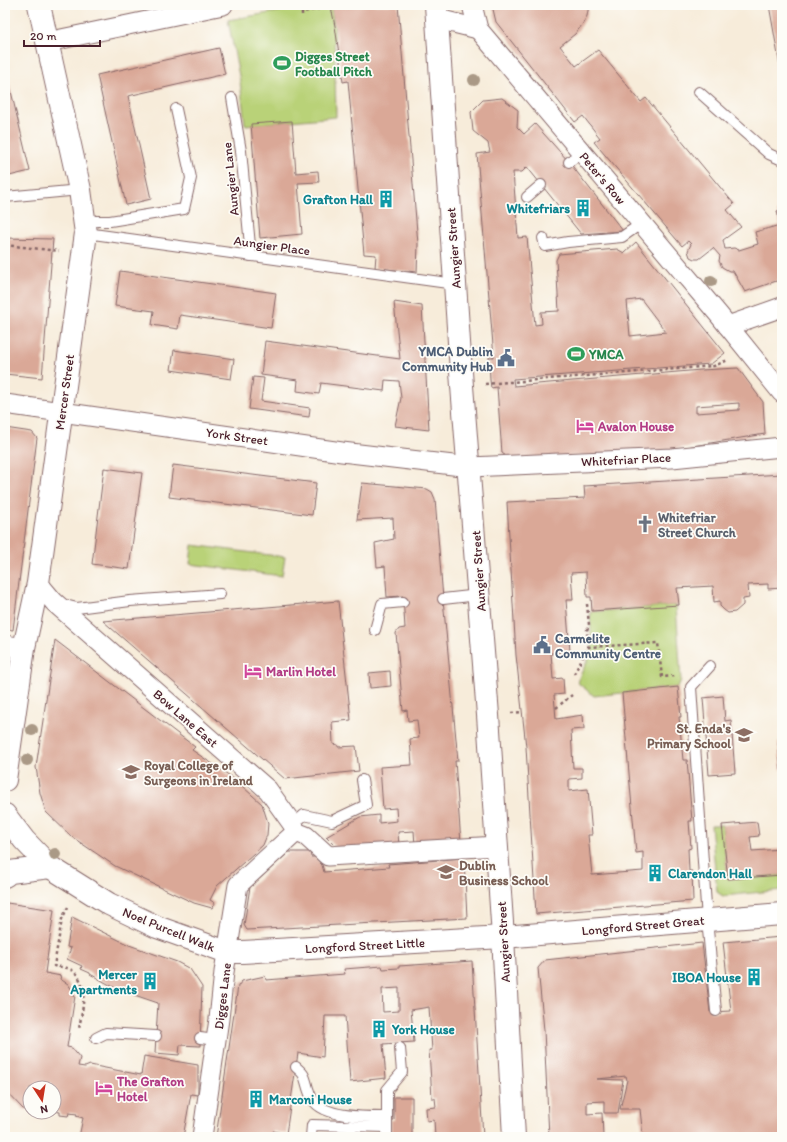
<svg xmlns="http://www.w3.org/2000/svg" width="787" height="1142" font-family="Itim,sans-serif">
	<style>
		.green { fill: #b9d278; stroke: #827852 }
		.building { fill: #daa897; fill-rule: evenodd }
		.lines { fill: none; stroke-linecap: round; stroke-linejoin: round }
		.service-casing { stroke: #876768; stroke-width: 12 }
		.minor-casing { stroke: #876768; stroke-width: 21 }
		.tertiary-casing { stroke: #876768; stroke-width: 24 }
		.secondary-casing { stroke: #876768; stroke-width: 24 }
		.path { stroke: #876768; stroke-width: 2.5; stroke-dasharray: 3 3; stroke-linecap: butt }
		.service { stroke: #fff; stroke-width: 10 }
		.minor { stroke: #fff; stroke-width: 19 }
		.tertiary { stroke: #fff; stroke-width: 22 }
		.secondary { stroke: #fff; stroke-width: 22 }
		.tree { fill: #aa9986 }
		.labels { text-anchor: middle; stroke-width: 3.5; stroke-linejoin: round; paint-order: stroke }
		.leisure-label { font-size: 13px; font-weight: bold; fill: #27864d; stroke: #fdfcf7; text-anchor: start }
		.street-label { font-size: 13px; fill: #4a1f2b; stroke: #fdfcf7 }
		.culture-label { font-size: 13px; font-weight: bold; fill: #0d838f; stroke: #fdfcf7; text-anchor: end }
		.service-label { font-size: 13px; font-weight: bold; fill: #4e5e75; stroke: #fdfcf7; text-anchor: end }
		.hotel-label { font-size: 13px; font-weight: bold; fill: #b23c85; stroke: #fdfcf7; text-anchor: start }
		.worship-label { font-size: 13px; font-weight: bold; fill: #5b616d; stroke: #fdfcf7; text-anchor: start }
		.education-label { font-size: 13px; font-weight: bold; fill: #785e54; stroke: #fdfcf7; text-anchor: start }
	</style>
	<rect width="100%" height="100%" fill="#fdfcf7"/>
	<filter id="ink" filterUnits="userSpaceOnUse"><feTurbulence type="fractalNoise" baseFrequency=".025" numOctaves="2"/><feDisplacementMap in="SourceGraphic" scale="8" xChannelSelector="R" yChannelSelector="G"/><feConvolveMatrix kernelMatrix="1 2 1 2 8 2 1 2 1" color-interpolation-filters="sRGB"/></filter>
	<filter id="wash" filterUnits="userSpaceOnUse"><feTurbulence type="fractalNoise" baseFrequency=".012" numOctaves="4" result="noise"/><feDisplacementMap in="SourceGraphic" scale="16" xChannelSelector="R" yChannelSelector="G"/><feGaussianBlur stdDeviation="0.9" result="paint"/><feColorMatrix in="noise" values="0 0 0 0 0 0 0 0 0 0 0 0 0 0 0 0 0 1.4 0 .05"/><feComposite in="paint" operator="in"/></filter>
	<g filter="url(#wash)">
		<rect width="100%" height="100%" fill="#f7ecda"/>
		<g class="green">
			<polygon points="316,5 331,7 334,27 336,117 245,125 240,81 228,20"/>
			<polygon points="192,545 285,557 282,576 190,564"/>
			<polygon points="676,605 681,680 678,687 594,696 577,682 592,651 590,612"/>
			<polygon points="711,825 722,825 728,879 782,875 782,890 723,896 717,892"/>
		</g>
		<g id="blocks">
			<g class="building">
				<polygon points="338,5 398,5 418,244 417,272 375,268 376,255 364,254 348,81 343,82 335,26 331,7"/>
				<polygon points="492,5 589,5 587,16 582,25 575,34 560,46 576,66 598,50 641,102 646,98 734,204 727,210 741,227 723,240 725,249 734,248 739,250 758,244 755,232 780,225 777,211 782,209 782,279 745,292 733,271 729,271 722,267 719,261 720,256 713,248 699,259 694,259 690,257 688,251 691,244 688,241 682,246 594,142 600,138 583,116 575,122 496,22"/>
				<polygon points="769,5 782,5 782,72 781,72"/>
				<polygon points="219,48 225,74 128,96 151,199 126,205 97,75"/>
				<polygon points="5,66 30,171 5,177"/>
				<path d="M502,98L518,110L517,127L524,134L535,124L569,162L623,231L581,234L527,167L522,172H513L518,238L527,237L535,325L542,324L541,312L559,311L556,260L559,254L617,249L624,253L636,242L725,353L711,364L513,379L514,386L701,370L738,368L763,402L765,434L650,453L510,459L502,453L497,387L491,388L490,380L489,357H494L477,154L490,152L488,143L473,131L471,112L483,100ZM641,299L666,332L630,336L627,301ZM739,403V410L696,413V406Z"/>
				<polygon points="292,121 296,173 318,171 319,182 298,183 302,234 260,238 251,124"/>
				<polygon points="5,238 53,239 42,378 5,374"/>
				<polygon points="120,271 276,293 271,328 180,315 178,329 152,325 154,311 115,306"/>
				<polygon points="394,302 422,306 429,430 395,426 401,398 399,381 385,380 384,391 321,383 319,394 297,391 298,380 261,375 265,341 400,359"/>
				<polygon points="174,350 234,359 231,379 171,370"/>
				<polygon points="253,377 264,378 261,401 310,408 309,417 249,409"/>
				<polygon points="5,428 32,432 37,438 13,630 5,629"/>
				<polygon points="173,465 316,483 312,515 169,497"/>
				<polygon points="104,468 142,473 129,569 92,564"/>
				<polygon points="782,474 782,588 768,589 768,584 748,585 749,598 743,599 743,605 735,612 728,613 724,610 720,606 720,601 714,602 713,586 677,588 679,605 592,611 591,597 587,597 586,572 571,573 573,600 566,600 570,652 551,653 553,679 563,678 564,694 554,695 556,719 583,715 584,729 571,730 573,768 582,768 582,778 569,779 569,791 588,789 592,835 588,835 592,875 643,871 643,852 636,853 622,693 678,687 681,717 679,717 683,760 687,760 692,821 689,821 691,848 688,849 689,871 692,871 693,901 536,914 526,747 516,655 507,502 585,498 584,486"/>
				<polygon points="362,483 427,489 432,492 435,499 443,599 458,761 455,761 461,843 415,846 414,831 398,832 399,847 337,848 326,837 360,817 379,815 379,823 397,821 396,808 383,809 380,767 412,765 410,739 419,738 417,720 408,721 407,710 403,711 396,633 399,629 405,628 403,596 387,597 385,566 377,567 375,543 394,539 393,518 357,520"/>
				<polygon points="338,601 351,720 332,722 333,744 338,745 338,747 356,746 359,771 285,779 103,621"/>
				<polygon points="55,640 195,747 192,750 233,778 262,804 268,823 267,835 263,845 217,886 210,900 215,903 212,908 194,903 115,866 72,837 46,812 40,793 36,767"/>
				<polygon points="390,671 391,686 370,688 369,673"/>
				<polygon points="723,696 725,721 731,720 735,773 709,775 703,698"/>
				<polygon points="782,741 782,770 781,770 778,742"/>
				<polygon points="757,822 759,836 750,837 752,851 782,849 782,875 728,879 722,825"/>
				<polygon points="289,852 310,852 311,857 315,857 322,865 324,872 389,867 388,864 464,858 467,918 247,930 244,925 250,887"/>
				<polygon points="7,903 54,910 45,973 61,976 60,979 68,984 72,990 72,995 75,996 67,1047 72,1048 80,1058 78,1066 85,1067 90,1065 141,1075 144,1056 198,1065 198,1095 191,1094 183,1137 79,1137 83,1118 76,1116 77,1114 69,1113 68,1116 60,1115 60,1112 54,1111 54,1088 30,1088 30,1110 23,1109 5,1090 5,912"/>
				<polygon points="72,917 129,945 177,962 190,969 202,987 200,1046 180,1045 179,1055 155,1053 158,1003 117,989 90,974 90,973 81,969 82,966 67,959 71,948 67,947"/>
				<polygon points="782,937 782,1137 643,1137 640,1109 620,1109 627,1080 626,1076 597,1079 623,1080 618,1113 604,1113 604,1101 587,1102 587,1114 602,1113 603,1137 549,1137 544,1030 538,968 545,960 702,943 710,1012 731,1011 723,942"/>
				<path d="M472,961L483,1137H435L434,1120L427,1121L426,1108L436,1107L435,1098H432L429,1050H432L429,1007L411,1010L414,1042L383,1044L386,1078L350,1082L345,1016H325L323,1057L298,1053L286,1134L273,1131L272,1137H216L238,986L242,981L265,976L266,980L345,974L344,969L382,966L383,969L399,968V966ZM399,988V1011L383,1012L382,989Z"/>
				<polygon points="394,1097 412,1097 412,1137 391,1137 391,1120 394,1120"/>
			</g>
		</g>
	</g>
	<g filter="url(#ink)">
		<use href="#blocks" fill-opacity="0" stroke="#876768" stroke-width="1"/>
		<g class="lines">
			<g class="service-casing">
				<g id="service">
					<polyline points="699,92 769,154 782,160"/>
					<polyline points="232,98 241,151 251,256"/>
					<polyline points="569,162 581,152"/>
					<polyline points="5,197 80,190"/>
					<polyline points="527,197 541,185"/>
					<polyline points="85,221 110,221 184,209 191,178 176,109"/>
					<polyline points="86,233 455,284"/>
					<polyline points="543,238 545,246 568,242 622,237 642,223"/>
					<polyline points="443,599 479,595"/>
					<polyline points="61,604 77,608 130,601 220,594"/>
					<polyline points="375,630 382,604 403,602"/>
					<polyline points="710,666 691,687 707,920 716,1011"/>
					<polyline points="293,825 304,815 332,821 366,805 362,780"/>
					<polyline points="96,1038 106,1033 156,1036"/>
					<polyline points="200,1038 216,1040"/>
					<path d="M296,1067C298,1069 301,1071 303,1074C307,1080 307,1091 313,1100C325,1118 367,1117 387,1117"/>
					<polyline points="311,1137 312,1125 387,1127"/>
					<polyline points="387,1137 387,1090 402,1072 400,1048"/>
				</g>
			</g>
			<g class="minor-casing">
				<g id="minor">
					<polyline points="472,5 478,29 719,315 782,393"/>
					<polyline points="438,19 478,29"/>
					<polyline points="47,42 223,5"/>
					<polyline points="728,326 782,307"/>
					<polyline points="5,404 342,452 470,467 672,458 782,447"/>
					<polyline points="38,583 54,602 268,790 293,825 296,832 306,836 328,856 497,846"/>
					<polyline points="5,645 24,648"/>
					<polyline points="202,1137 219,1019 224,972 238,885 296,832"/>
				</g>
			</g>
			<g class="tertiary-casing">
				<g id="tertiary">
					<polyline points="5,780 24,648 38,583 86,233 80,190 39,5"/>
					<polyline points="5,815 24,840 50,867 109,904 157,927 227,952 242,952 503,937 782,914"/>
					<polyline points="5,876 10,872 50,867"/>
				</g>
			</g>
			<g class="secondary-casing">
				<polyline id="secondary" points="436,5 462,386 488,715 503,937 514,1137"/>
			</g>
			<g class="path">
				<polyline points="302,15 302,12 319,9 318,5"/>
				<polyline points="5,245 59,251"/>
				<polyline points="485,384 714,366 728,360"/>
				<polyline points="587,604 589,625 587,630 588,647"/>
				<polyline points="574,674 588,647 658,643 662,677 676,676"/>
				<polyline points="556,708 572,695"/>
				<polyline points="511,713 523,712"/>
				<path d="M68,907L62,919L54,966C59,967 67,967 72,970C90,984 82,1010 79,1029"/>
			</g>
			<use href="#service" class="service"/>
			<use href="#minor" class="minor"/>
			<use href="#tertiary" class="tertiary"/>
			<use href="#secondary" class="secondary"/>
		</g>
		<g class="tree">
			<circle cx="474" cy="80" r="6"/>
			<circle cx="711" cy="281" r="6"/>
			<circle cx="32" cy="730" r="6"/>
			<circle cx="27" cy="760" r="6"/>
			<circle cx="55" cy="854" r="6"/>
		</g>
	</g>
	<defs>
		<g id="stadium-bare" transform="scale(1.38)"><path d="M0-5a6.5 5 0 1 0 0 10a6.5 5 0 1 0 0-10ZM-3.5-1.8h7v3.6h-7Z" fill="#2e9e5b" stroke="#fdfcf7" stroke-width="2.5" paint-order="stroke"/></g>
		<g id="building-bare" transform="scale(1.38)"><path d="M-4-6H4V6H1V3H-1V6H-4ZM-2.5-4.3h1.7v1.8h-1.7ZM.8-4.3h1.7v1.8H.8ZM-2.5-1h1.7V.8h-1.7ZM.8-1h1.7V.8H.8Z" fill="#0f9aa8" stroke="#fdfcf7" stroke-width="2.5" paint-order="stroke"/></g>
		<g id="civic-bare" transform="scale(1.38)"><path d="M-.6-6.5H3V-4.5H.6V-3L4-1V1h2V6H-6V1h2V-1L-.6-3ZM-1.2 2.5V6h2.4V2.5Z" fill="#5c6f8a" stroke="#fdfcf7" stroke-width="2.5" paint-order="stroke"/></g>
		<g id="hotel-bare" transform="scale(1.38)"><path d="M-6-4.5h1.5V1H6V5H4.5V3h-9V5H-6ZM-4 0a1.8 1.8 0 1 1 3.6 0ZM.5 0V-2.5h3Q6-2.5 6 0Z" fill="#d1479c" stroke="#fdfcf7" stroke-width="2.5" paint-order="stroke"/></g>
		<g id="church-bare" transform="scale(1.38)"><path d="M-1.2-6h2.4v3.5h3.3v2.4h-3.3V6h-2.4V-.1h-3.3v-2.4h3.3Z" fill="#6b7280" stroke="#fdfcf7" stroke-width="2.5" paint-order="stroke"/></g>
		<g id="school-bare" transform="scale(1.38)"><path d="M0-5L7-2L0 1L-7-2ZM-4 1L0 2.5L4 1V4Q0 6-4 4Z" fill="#8d6e63" stroke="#fdfcf7" stroke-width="2.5" paint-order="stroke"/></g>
		<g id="university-bare" transform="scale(1.38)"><path d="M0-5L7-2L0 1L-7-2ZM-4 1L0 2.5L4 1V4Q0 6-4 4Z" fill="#8d6e63" stroke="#fdfcf7" stroke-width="2.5" paint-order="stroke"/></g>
	</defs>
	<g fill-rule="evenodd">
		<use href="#stadium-bare" x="282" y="63"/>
		<use href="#building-bare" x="386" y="199"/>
		<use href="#building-bare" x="583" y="208"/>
		<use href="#stadium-bare" x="576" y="354"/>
		<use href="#civic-bare" x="506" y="358"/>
		<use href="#hotel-bare" x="585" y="426"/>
		<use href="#church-bare" x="645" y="524"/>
		<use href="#civic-bare" x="542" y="645"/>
		<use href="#hotel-bare" x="253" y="671"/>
		<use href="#school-bare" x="744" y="735"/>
		<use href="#university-bare" x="131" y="772"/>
		<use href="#university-bare" x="446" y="872"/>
		<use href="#building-bare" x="655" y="873"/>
		<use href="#building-bare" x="754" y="977"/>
		<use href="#building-bare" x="150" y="981"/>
		<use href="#building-bare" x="379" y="1029"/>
		<use href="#hotel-bare" x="104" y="1088"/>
		<use href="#building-bare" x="256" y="1099"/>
	</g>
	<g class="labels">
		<g class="leisure-label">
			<text x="295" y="61">Digges Street<tspan x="295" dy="15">Football Pitch</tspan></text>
			<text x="589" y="359">YMCA</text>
		</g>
		<g class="street-label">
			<text transform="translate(603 178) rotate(50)" y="5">Peter's Row</text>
			<text transform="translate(230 179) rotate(-96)" y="5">Aungier Lane</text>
			<text transform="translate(272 245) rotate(8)" y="5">Aungier Place</text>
			<text transform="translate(453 248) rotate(-94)" y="5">Aungier Street</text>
			<text transform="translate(64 392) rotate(-82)" y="5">Mercer Street</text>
			<text transform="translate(237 436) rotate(8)" y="5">York Street</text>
			<text transform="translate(626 459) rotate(-3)" y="5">Whitefriar Place</text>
			<text transform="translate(478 571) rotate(-94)" y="5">Aungier Street</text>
			<text transform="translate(186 718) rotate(41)" y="5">Bow Lane East</text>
			<text transform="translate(643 925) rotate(-5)" y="5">Longford Street Great</text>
			<text transform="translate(169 929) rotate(22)" y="5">Noel Purcell Walk</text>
			<text transform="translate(503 942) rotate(-93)" y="5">Aungier Street</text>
			<text transform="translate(365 945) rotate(-3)" y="5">Longford Street Little</text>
			<text transform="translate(222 996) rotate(-83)" y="5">Digges Lane</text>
		</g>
		<g class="culture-label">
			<text x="373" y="204">Grafton Hall</text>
			<text x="570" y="213">Whitefriars</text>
			<text x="668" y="878" text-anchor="start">Clarendon Hall</text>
			<text x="137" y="979">Mercer<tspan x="137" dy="15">Apartments</tspan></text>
			<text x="741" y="982">IBOA House</text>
			<text x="392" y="1034" text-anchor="start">York House</text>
			<text x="269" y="1104" text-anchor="start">Marconi House</text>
		</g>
		<g class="service-label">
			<text x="493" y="356">YMCA Dublin<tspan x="493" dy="15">Community Hub</tspan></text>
			<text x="555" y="643" text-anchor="start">Carmelite<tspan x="555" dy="15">Community Centre</tspan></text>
		</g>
		<g class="hotel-label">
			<text x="598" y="431">Avalon House</text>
			<text x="266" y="676">Marlin Hotel</text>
			<text x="117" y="1086">The Grafton<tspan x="117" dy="15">Hotel</tspan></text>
		</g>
		<g class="worship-label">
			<text x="658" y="522">Whitefriar<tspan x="658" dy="15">Street Church</tspan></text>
		</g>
		<g class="education-label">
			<text x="731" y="733" text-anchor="end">St. Enda's<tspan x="731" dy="15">Primary School</tspan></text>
			<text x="144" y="770">Royal College of<tspan x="144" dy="15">Surgeons in Ireland</tspan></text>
			<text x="459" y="870">Dublin<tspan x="459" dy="15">Business School</tspan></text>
		</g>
	</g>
	<rect width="787" height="1142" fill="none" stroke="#fdfcf7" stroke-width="20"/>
	<g transform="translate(42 1100) rotate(168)"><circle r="19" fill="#fdfcf7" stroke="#b5a4a5"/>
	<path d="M0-3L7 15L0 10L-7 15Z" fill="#c8321e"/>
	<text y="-6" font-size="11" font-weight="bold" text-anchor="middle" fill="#4a1f2b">N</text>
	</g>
	<path d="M24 40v6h76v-6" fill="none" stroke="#4a1f2b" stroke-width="2"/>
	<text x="30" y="40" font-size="12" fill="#4a1f2b" stroke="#fdfcf7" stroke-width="3" paint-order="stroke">20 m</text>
</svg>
